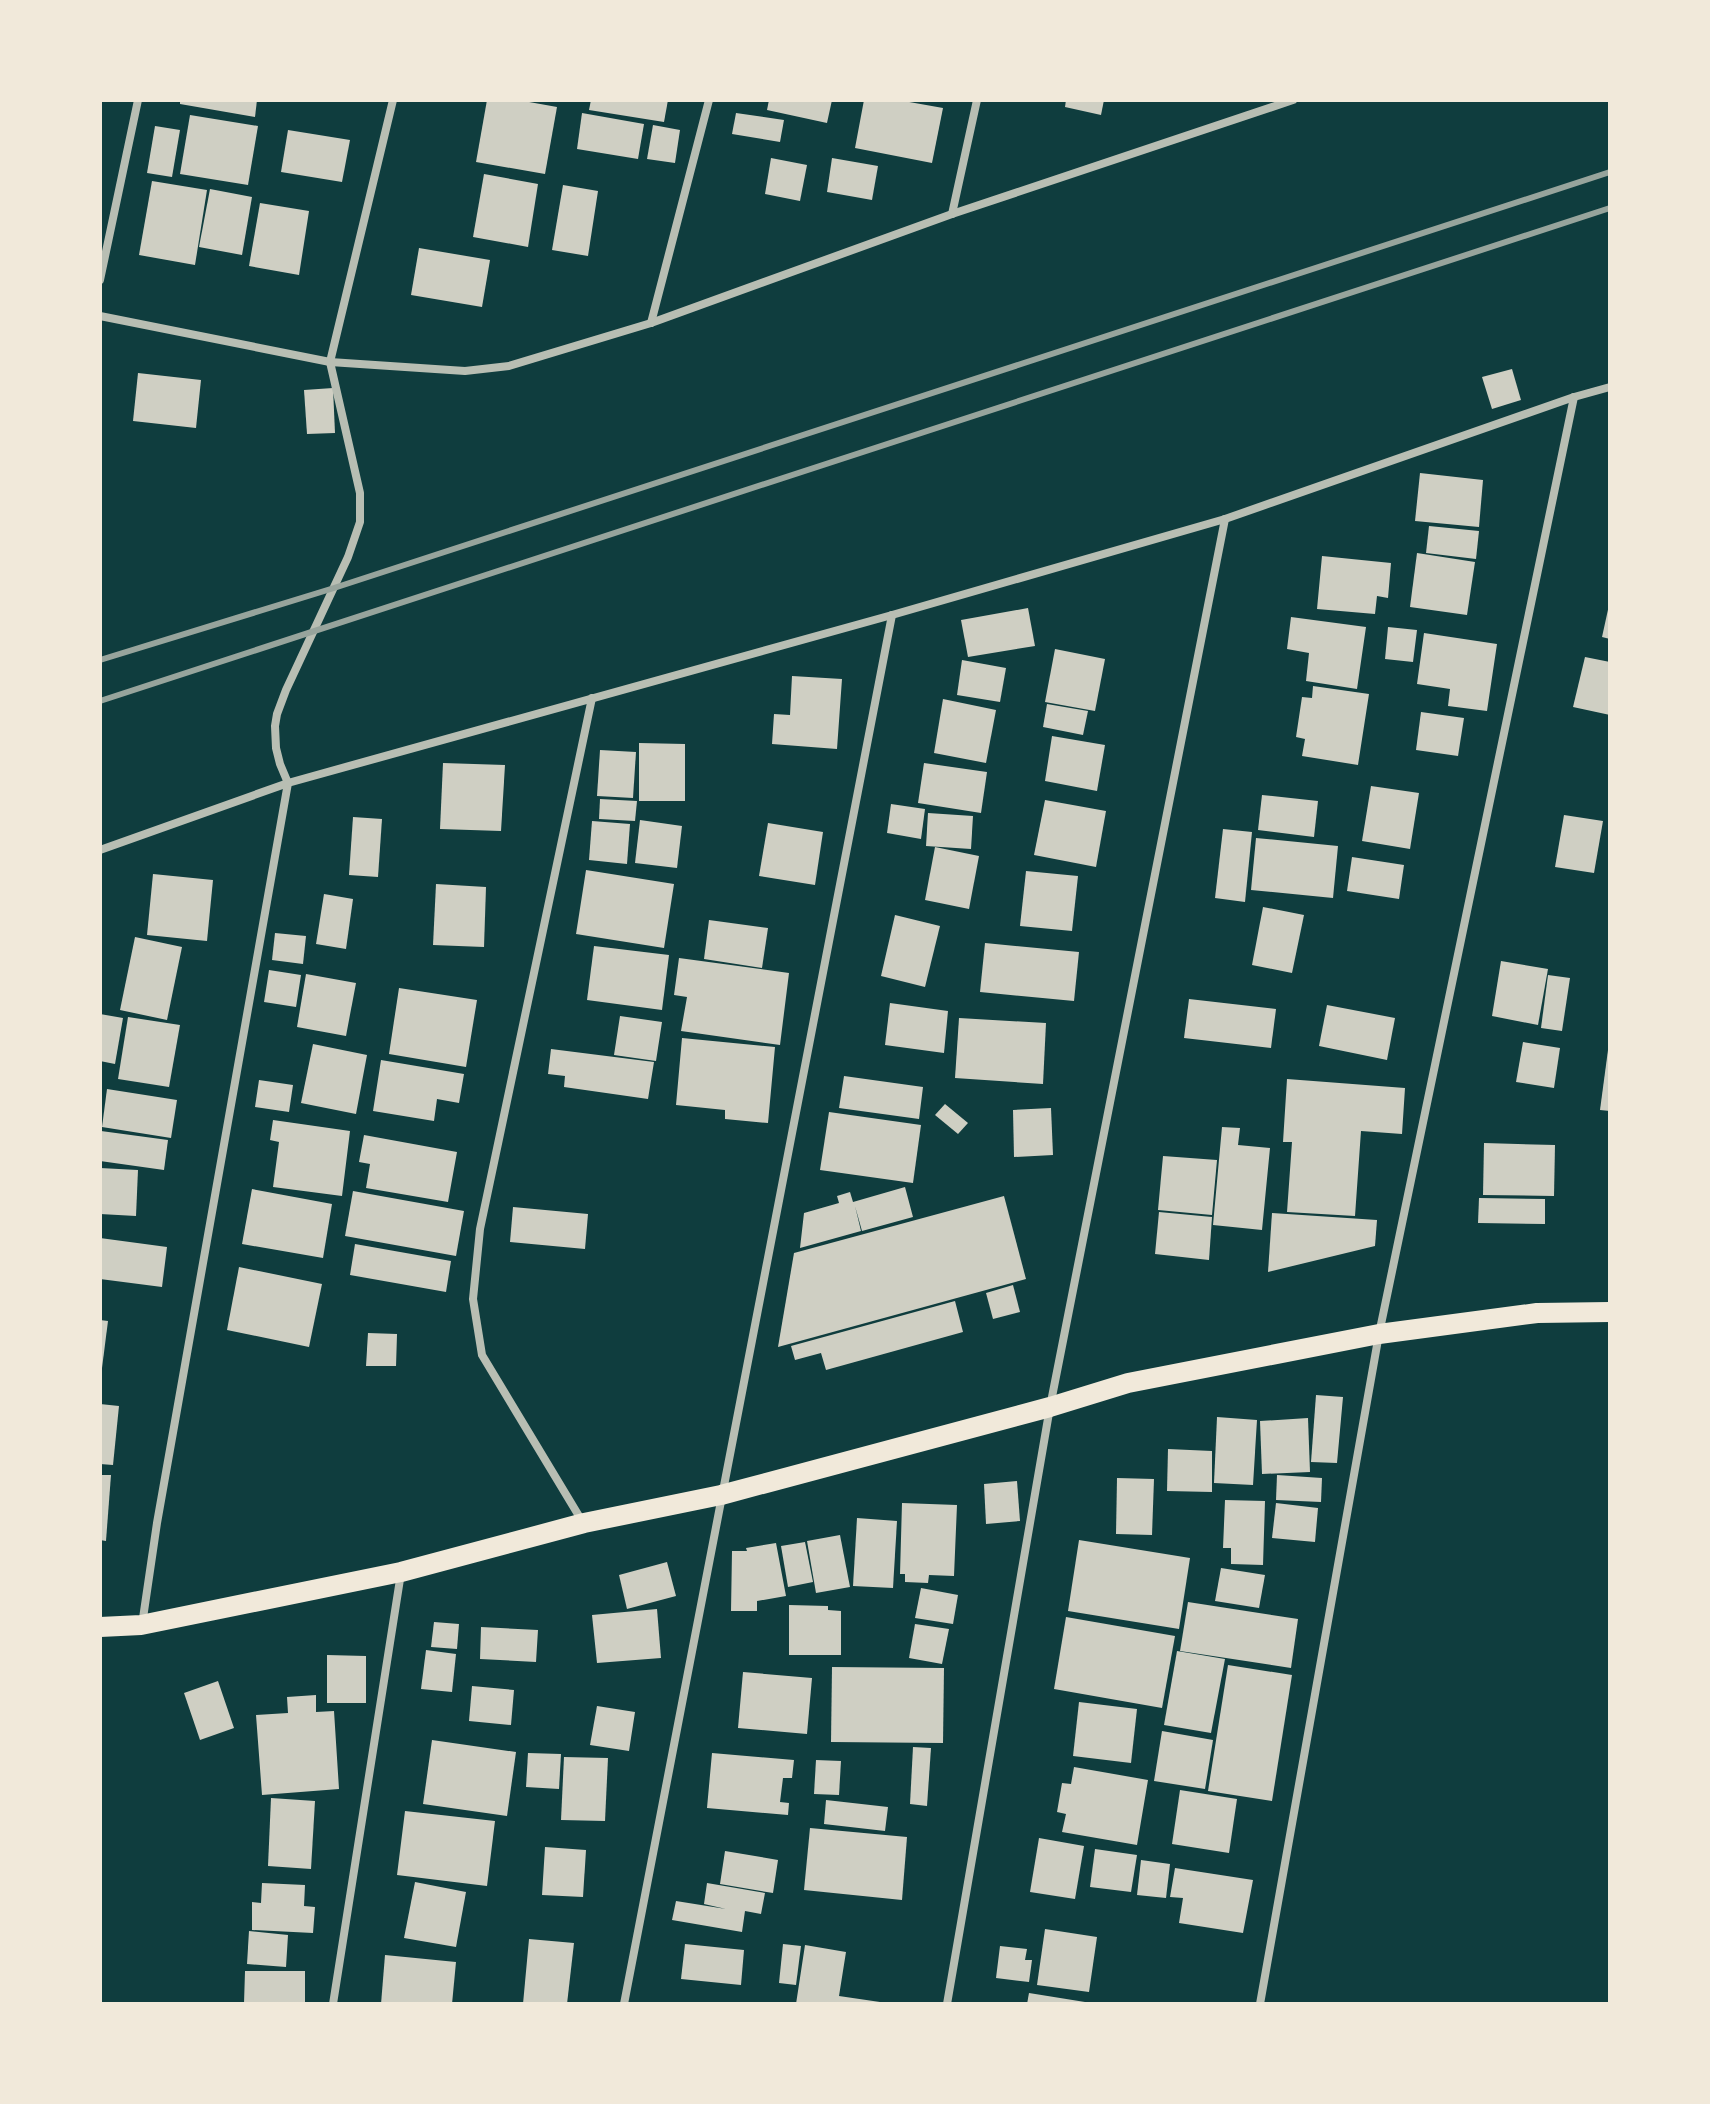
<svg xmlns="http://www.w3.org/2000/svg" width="1710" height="2104" font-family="'Sofia Sans Condensed',sans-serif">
<rect width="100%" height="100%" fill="#0f3d3e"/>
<g fill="#cfcfc3">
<path d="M180,100h77l-2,17 -75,-13z"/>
<path d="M487,100h31l39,7 -12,67 -69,-12z"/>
<path d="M591,100h77l-4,22 -75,-12z"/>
<path d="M769,100h63l-5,23 -60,-13z"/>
<path d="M864,100h34l45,8 -11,55 -77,-15z"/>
<path d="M1066,100h38l-3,15 -36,-8z"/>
<path d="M582,113l62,11 -6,35 -61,-10z"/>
<path d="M736,113l48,7 -4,22 -48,-8z"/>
<path d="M190,115l68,11 -10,59 -68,-11z"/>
<path d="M653,125l27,5 -5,33 -28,-4z"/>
<path d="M155,126l25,4 -8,47 -25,-4z"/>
<path d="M288,130l62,10 -8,42 -61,-10z"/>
<path d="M771,158l36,7 -7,36 -35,-7z"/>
<path d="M832,158l46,8 -6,34 -45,-8z"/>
<path d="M484,174l54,10 -10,63 -55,-10z"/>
<path d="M152,181l55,9 -12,75 -56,-10z"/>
<path d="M563,185l35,6 -10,65 -36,-6z"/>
<path d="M210,189l42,8 -10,58 -43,-8z"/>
<path d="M260,203l49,8 -10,64 -50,-9z"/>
<path d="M419,248l71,12 -8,47 -71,-12z"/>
<path d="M1512,369l9,31 -29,9 -10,-32z"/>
<path d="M138,373l63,7 -5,48 -63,-7z"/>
<path d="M333,388l2,45 -28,1 -3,-44z"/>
<path d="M1420,473l63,7 -4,47 -64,-6z"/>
<path d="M1429,526l50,5 -3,28 -50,-6z"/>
<path d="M1417,553l58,9 -8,53 -57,-8z"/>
<path d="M1322,556l69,7 -3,35 -11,-2 -2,18 -58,-5z"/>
<path d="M1609,605h1v34l-8,-2z"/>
<path d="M1028,608l7,38 -67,11 -7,-37z"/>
<path d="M1291,617l75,10 -9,62 -51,-8 3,-28 -22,-4z"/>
<path d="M1388,627l29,3 -4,32 -28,-3z"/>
<path d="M1424,633l73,11 -10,67 -39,-5 2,-17 -33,-5z"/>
<path d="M1055,649l50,10 -10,52 -50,-9z"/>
<path d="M1585,657l25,5v53l-37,-8z"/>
<path d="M962,660l44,8 -6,34 -43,-7z"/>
<path d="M792,676l50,3 -5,70 -65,-5 2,-30 16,1z"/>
<path d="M1313,686l56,8 -11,71 -56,-9 3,-17 -9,-2 6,-40 10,1z"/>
<path d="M943,699l53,11 -10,53 -52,-10z"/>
<path d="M1047,704l41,7 -5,24 -40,-8z"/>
<path d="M1421,712l43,6 -6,38 -42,-6z"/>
<path d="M1052,736l53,9 -8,46 -52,-10z"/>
<path d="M639,743l46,1v57h-46z"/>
<path d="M600,750l36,2 -3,46 -36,-2z"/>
<path d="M443,763l62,2 -4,66 -61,-2z"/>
<path d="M924,763l63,9 -6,41 -63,-10z"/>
<path d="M1371,786l48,7 -9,56 -48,-8z"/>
<path d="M1262,795l56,6 -4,36 -56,-7z"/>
<path d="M600,799l37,2 -2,20 -36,-2z"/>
<path d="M1045,800l61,11 -10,56 -62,-12z"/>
<path d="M891,804l34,5 -4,30 -34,-6z"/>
<path d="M928,813l45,3 -2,33 -45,-3z"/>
<path d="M1564,815l39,6 -9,52 -39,-6z"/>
<path d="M353,817l29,2 -4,58 -29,-2z"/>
<path d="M640,820l42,6 -5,42 -42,-5z"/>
<path d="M592,821l38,3 -3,40 -38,-4z"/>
<path d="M768,823l55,9 -8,53 -56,-9z"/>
<path d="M1223,829l29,3 -7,70 -30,-4z"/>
<path d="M1256,838l82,8 -5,52 -82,-8z"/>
<path d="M935,847l44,9 -10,53 -44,-9z"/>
<path d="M1352,857l52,8 -5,34 -52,-8z"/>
<path d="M586,870l88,14 -10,64 -88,-14z"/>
<path d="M1026,871l52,5 -6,55 -52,-5z"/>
<path d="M153,874l60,6 -6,61 -60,-6z"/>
<path d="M436,884l50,3 -2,60 -51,-2z"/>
<path d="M324,894l29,5 -7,50 -30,-5z"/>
<path d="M1263,907l41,8 -12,58 -40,-8z"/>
<path d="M895,915l45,11 -15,61 -44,-11z"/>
<path d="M709,920l59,8 -6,40 -58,-9z"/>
<path d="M275,933l31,3 -3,28 -31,-4z"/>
<path d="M135,937l47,10 -15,73 -47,-10z"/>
<path d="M985,943l94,9 -5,49 -94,-9z"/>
<path d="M594,946l75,9 -7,55 -75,-10z"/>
<path d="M679,958l110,15 -9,72 -99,-14 6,-34 -13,-2z"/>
<path d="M1501,961l47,8 -10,56 -46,-9z"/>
<path d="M269,970l32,5 -5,32 -32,-5z"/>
<path d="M306,974l50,9 -10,53 -49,-9z"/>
<path d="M1548,975l22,3 -8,53 -21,-3z"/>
<path d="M399,988l78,12 -11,67 -77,-13z"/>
<path d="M1189,999l87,10 -5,39 -87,-10z"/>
<path d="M890,1003l58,8 -4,42 -59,-8z"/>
<path d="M1327,1005l68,13 -8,42 -68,-14z"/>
<path d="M100,1014l23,4 -8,46 -15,-3z"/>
<path d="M620,1016l42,6 -6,39 -42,-6z"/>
<path d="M128,1017l52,8 -11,62 -51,-8z"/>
<path d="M959,1018l87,5 -3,61 -88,-6z"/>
<path d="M682,1038l93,9 -7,76 -43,-4v-9l-49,-5z"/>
<path d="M1523,1042l37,6 -6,40 -38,-6z"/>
<path d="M313,1044l54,11 -11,59 -55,-11z"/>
<path d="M551,1049l103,13 -6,37 -84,-12 1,-11 -17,-2z"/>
<path d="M1608,1050l2,1v60l-10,-1z"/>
<path d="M381,1060l83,14 -5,29 -22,-4 -3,22 -61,-10z"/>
<path d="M844,1076l79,11 -4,32 -80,-11z"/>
<path d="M1287,1079l118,9 -3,46 -41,-3 -6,85 -68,-4 5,-70h-9z"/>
<path d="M259,1080l34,5 -4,27 -34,-5z"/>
<path d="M107,1089l70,11 -6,38 -69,-11z"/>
<path d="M945,1104l23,19 -10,11 -23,-19z"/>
<path d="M1051,1108l2,47 -39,2 -1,-47z"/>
<path d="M829,1112l92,13 -8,58 -93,-13z"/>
<path d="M273,1120l77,11 -8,65 -69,-9 6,-45 -9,-2z"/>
<path d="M1222,1127l18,1 -2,17 32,3 -8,82 -49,-5z"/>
<path d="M101,1131l67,9 -4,30 -64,-9z"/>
<path d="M364,1135l93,17 -9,50 -82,-14 4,-24 -11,-2z"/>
<path d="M1484,1143l71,2 -1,51 -71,-1z"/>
<path d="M1163,1156l54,4 -5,55 -54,-5z"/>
<path d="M100,1168l38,2 -2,46 -36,-2z"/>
<path d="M905,1187l8,30 -51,14 -7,-25 6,25 -61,17 4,-35 35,-10 -2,-7 13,-4 3,10z"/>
<path d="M252,1189l80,15 -9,54 -81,-14z"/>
<path d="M353,1191l111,20 -8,45 -111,-20z"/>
<path d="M1004,1196l22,83 -248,68 16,-94z"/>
<path d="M1479,1198l66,1v25l-67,-1z"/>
<path d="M513,1207l75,7 -3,35 -75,-7z"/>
<path d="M1159,1212l53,5 -3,43 -54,-6z"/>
<path d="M1272,1213l105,7 -2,26 -107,26z"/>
<path d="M100,1238l67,9 -5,40 -62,-8z"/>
<path d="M355,1244l96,17 -5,31 -96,-17z"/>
<path d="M239,1267l83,17 -13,63 -82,-17z"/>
<path d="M1013,1285l7,27 -27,7 -7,-26z"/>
<path d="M955,1301l8,31 -137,38 -5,-17 -26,7 -4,-14z"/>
<path d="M100,1320l8,1 -6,47h-2z"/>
<path d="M368,1333l29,1 -1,32h-30z"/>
<path d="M1316,1395l27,2 -6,66 -26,-1z"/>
<path d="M100,1404l19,2 -6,59 -13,-1z"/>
<path d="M1217,1417l40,3 -4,65 -39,-2z"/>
<path d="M1308,1418l2,54 -48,2 -2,-53z"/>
<path d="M1168,1449l44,2v41l-45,-1z"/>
<path d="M100,1475h11l-5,66 -6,-1z"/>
<path d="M1277,1475l45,3 -1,24 -45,-2z"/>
<path d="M1117,1478l37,1 -2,56 -36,-1z"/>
<path d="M1017,1481l3,40 -34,3 -2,-40z"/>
<path d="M1225,1500l40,1 -2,64 -32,-1v-16h-8z"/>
<path d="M902,1503l55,2 -3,71 -25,-1 -1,8 -23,-1v-8h-5z"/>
<path d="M1276,1503l42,5 -3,34 -43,-4z"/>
<path d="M857,1518l40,3 -4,67 -40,-2z"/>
<path d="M840,1535l10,52 -34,6 -9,-52z"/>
<path d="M1079,1540l111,18 -11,71 -111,-18z"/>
<path d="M805,1542l8,40 -25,5 -7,-41z"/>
<path d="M776,1543l10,53 -29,5v10h-26l1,-60h15l-1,-3z"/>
<path d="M667,1562l9,34 -49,13 -8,-34z"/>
<path d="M1221,1568l44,7 -6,33 -44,-7z"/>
<path d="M921,1588l37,7 -5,29 -38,-6z"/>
<path d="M1188,1602l110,17 -7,49 -111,-17z"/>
<path d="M789,1605l39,1v4l13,1v44h-52z"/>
<path d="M657,1609l4,49 -64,5 -5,-48z"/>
<path d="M1066,1617l109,19 -13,72 -108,-19z"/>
<path d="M434,1622l25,2 -2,25 -26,-2z"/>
<path d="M915,1624l34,5 -7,35 -33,-6z"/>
<path d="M481,1627l57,3 -2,32 -56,-3z"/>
<path d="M426,1650l30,4 -4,38 -31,-3z"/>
<path d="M1177,1651l48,8 -14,74 -47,-8z"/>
<path d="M327,1655l39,1v47h-39z"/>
<path d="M1228,1665l64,10 -20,126 -64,-10z"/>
<path d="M832,1667l112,1 -1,75 -112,-1z"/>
<path d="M743,1672l69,6 -5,56 -69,-6z"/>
<path d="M218,1681l16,47 -34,12 -16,-47z"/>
<path d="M472,1686l42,4 -3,35 -42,-4z"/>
<path d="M316,1695v17l18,-1 5,78 -77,6 -6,-80 32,-2 -1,-16z"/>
<path d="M1079,1702l58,7 -6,54 -58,-7z"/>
<path d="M597,1706l38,6 -6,39 -39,-6z"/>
<path d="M1162,1731l51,9 -8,49 -51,-8z"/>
<path d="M432,1740l84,12 -9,64 -84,-12z"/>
<path d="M913,1747l18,1 -4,58 -17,-2z"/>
<path d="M528,1753l33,1 -2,35 -33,-2z"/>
<path d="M712,1753l82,7 -2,18h-9l-3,24 9,1 -1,12 -81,-7z"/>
<path d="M564,1757l44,1 -3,63 -44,-1z"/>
<path d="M816,1760l25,1 -2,34 -25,-1z"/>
<path d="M1074,1767l74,13 -11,65 -75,-13 4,-18 -9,-2 5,-29 9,1z"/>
<path d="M1180,1790l57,9 -8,54 -57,-9z"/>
<path d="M271,1798l44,3 -4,68 -43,-3z"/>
<path d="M826,1800l62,7 -3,24 -61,-7z"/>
<path d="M405,1811l90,10 -8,65 -90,-11z"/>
<path d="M810,1828l97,9 -5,63 -98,-10z"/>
<path d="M1039,1838l45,8 -9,53 -45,-7z"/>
<path d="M545,1847l41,3 -3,47 -41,-2z"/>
<path d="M1095,1849l42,6 -6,37 -41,-5z"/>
<path d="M725,1851l53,9 -5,33 -53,-9z"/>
<path d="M1141,1860l29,4 -4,34 -29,-3z"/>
<path d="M1175,1868l78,12 -10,53 -64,-10 4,-25 -13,-1z"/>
<path d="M415,1882l51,10 -10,55 -52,-9z"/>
<path d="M262,1883l43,2 -1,21 11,1 -2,26 -61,-3v-28l9,1z"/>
<path d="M707,1883l58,10 -4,21 -16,-3 -3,21 -70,-12 4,-19 50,8 -22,-5z"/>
<path d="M1045,1929l52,8 -8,55 -52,-7z"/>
<path d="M249,1931l39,4 -2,32 -39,-3z"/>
<path d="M529,1939l45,4 -7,61h-44z"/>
<path d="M685,1944l59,6 -3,35 -60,-6z"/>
<path d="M783,1944l18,2 -5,39 -17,-2z"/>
<path d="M805,1945l41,7 -7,44 41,6v2h-84z"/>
<path d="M1000,1946l27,3 -2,11h7l-3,22 -33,-4z"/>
<path d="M385,1955l71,7 -4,42h-71z"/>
<path d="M245,1971h60v33h-61z"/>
<path d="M1029,1993l56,9v2h-58z"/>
</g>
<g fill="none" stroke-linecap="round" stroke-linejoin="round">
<g stroke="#b8beb3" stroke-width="8">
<path d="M952,214l25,-114"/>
<path d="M100,280l38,-180"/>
<path d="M100,316l230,46 135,9 44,-5 142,-43 301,-109 341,-114"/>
<path d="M651,323l58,-223"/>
<path d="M100,850l188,-67 604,-168 333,-96 349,-122 36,-10"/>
<path d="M582,1521l-100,-166 -9,-56 7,-70 112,-531"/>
<path d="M142,1625l15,-102 131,-740 -8,-19 -4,-16 -1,-22 2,-12 9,-24 62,-133 12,-35v-29l-30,-131 63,-262"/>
<path d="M333,2004l68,-431"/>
<path d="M624,2004l268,-1389"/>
<path d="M947,2004l103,-597 175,-888"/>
<path d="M1260,2004l119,-670 195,-937"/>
</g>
<path stroke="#f1e9da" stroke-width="20" d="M100,1627l41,-2 260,-53 183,-49 137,-28 329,-88 78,-24 251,-49 158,-21 73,-1"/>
<g stroke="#97a49c" stroke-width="6">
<path d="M100,660l234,-72 1276,-416"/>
<path d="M100,701l1510,-493"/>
</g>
</g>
<rect width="1710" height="2104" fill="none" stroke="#f1e9da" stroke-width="204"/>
</svg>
